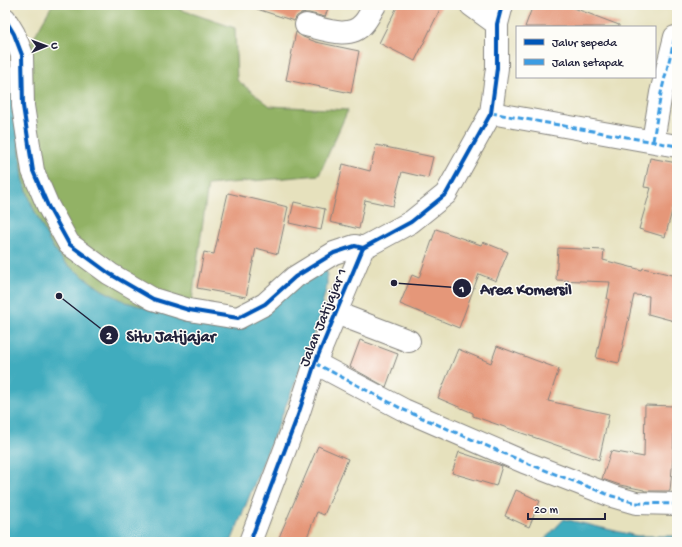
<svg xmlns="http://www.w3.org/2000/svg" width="682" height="547" font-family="'Gochi Hand',sans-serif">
<rect width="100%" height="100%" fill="#fdfcf7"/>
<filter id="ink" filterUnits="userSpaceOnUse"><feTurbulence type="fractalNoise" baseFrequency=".025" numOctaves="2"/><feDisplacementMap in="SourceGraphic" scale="8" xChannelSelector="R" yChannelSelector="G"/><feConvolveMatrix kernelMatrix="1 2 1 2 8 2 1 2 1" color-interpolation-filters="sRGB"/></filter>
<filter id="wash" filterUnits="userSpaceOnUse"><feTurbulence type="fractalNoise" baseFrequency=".012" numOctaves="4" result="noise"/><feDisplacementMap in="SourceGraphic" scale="16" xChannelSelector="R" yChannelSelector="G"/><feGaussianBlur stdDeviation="0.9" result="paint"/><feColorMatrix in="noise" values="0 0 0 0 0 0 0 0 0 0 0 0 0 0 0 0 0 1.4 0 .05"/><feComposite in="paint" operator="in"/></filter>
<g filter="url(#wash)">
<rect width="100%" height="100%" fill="#e6e1bd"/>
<path fill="#92b265" stroke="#5a6a50" d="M52,5h124v3l59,20 2,52 33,26 78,4 -29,65 -111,10 -18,130 -38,-5 -26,-8 -24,-12 -17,-12 -21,-16 -13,-17 -19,-39 -9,-27 -12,-101z"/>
<g fill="#40acbe" stroke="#31677c">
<path d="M5,59l6,19 12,101 9,27 19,39 13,17 21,16 17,12 24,12 26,8 65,10 107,-52 3,3v15l-14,52 -82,204h-226z"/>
<path d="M564,519l73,17h40v6h-135z"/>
</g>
<g id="blocks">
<g fill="#e59779">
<path d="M258,5h71l-4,12 -16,-4h-6l-6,3 -3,5 -37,-12z"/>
<path d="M398,5h44l-27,56 -36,-18z"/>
<path d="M533,5h33l53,20v2h-94z"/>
<path d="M296,32l7,5 13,5 43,9 -8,42 -65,-13z"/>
<path d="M376,145l57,12 -5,21 -26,-6 -9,34 -28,-6 -6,29 -29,-7 13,-58 27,7z"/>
<path d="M650,158l27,5v30l-12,44 -26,-8 12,-41 -7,-1z"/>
<path d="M228,193l60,14 -10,47 -22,-6 -10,49 -49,-9 7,-36 10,2z"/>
<path d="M294,202l31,7 -4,21 -32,-7z"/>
<path d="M436,229l45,16 2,-3 25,10 -12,29 -17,-7 -20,54 -59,-24 12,-29 7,3z"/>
<path d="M558,248l46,2 -1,10 39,10 1,-2 34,8v30l-3,15 -26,-7 1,-18 -15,-1 -15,68 -23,-5 13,-59h-2l3,-17 -54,-2z"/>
<path d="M360,340l38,14 -12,33 -36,-20z"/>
<path d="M497,346l62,23 -11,32 61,13 -10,46 -126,-44v-3l-35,-15 20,-49 33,14z"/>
<path d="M645,405l30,1 -2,52 -3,33h-26v-1l-24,-5 -18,-6 9,-28 33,6z"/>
<path d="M318,446l30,13 -24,56 -7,-3 -12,30h-28z"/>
<path d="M459,452l43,14 -6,20 -44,-13z"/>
<path d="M516,490l24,11 -11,26 -24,-11z"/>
</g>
</g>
</g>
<g filter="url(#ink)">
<use href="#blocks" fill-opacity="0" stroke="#84827c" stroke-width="1"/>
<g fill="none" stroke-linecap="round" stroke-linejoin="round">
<defs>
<g id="minor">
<path d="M471,5l26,19"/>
<path d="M5,19l9,15 8,21 1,51 10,65 15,35 21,38 41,30 43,25 36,11 49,8 27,-14 30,-27 39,-24 21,-7 8,2"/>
<path d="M306,25c18,4 43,15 57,-1 5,-5 8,-13 12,-19"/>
<path d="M491,113l186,33"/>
<path d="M653,141l8,-48 14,-56"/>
<path d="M336,313l73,28"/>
<path d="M315,363l89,47 120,52 88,34 24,7 41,1"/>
<path d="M250,542l48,-127 17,-52 48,-115 48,-26 35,-28 45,-81 6,-45v-44l5,-19"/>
</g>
</defs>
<use href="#minor" stroke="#84827c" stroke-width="24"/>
<use href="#minor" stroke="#fff" stroke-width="22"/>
<g stroke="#3c9ce2" stroke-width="3" stroke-dasharray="6 3" stroke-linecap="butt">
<path d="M491,113l186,33"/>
<path d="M653,141l8,-48 14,-56"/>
<path d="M315,363l89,47 120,52 88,34 24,7 41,1"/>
</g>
<defs>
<g id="cycleway">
<path d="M5,19l9,15 8,21 1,51 10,65 15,35 21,38 41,30 43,25 36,11 49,8 27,-14 30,-27 39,-24 21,-7 8,2"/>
<path d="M250,542l48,-127 17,-52 48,-115 48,-26 35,-28 45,-81 6,-45v-44l5,-19"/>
</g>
</defs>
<use href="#cycleway" stroke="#fdfcf7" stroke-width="6"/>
<use href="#cycleway" stroke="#0057b8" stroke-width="4"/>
</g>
</g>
<g text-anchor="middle" stroke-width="3" stroke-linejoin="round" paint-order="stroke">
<g font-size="15" fill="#22223b" stroke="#fdfcf7">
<text transform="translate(322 317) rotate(-68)" y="5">Jalan Jatijajar 1</text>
</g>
</g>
<path fill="none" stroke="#22223b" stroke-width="1.5" d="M394 283L462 288M59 296L109 335"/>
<g fill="#22223b" stroke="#fdfcf7" stroke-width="1.5">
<circle cx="394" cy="283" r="4"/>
<circle cx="59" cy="296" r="4"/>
<circle cx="462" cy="288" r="10"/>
<circle cx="109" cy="335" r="10"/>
</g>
<g font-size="12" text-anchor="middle" font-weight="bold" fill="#fff">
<text x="462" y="292">1</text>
<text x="109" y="339">2</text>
</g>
<g font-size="16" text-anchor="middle" font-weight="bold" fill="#22223b" stroke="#fdfcf7" stroke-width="3" stroke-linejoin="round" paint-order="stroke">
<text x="526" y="294">Area Komersil</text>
<text x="171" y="341">Situ Jatijajar</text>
</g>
<rect width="682" height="547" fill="none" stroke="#fdfcf7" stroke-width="20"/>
<rect x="516" y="26" width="140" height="52" fill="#fdfcf7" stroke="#a5a5ac"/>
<rect x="524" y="39" width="20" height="6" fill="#0057b8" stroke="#a5a5ac"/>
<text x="552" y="46" font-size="12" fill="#22223b">Jalur sepeda</text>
<rect x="524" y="59" width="20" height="6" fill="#3c9ce2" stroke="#a5a5ac"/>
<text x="552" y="66" font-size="12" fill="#22223b">Jalan setapak</text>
<g transform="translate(46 46) rotate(89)" stroke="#fdfcf7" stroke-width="3" paint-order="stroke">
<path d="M0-3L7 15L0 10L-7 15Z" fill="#22223b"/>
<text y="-6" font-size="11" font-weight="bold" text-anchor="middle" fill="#22223b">U</text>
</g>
<path d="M528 513v6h77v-6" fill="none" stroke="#22223b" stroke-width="2"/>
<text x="534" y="513" font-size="12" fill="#22223b" stroke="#fdfcf7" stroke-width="3" paint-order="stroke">20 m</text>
</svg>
